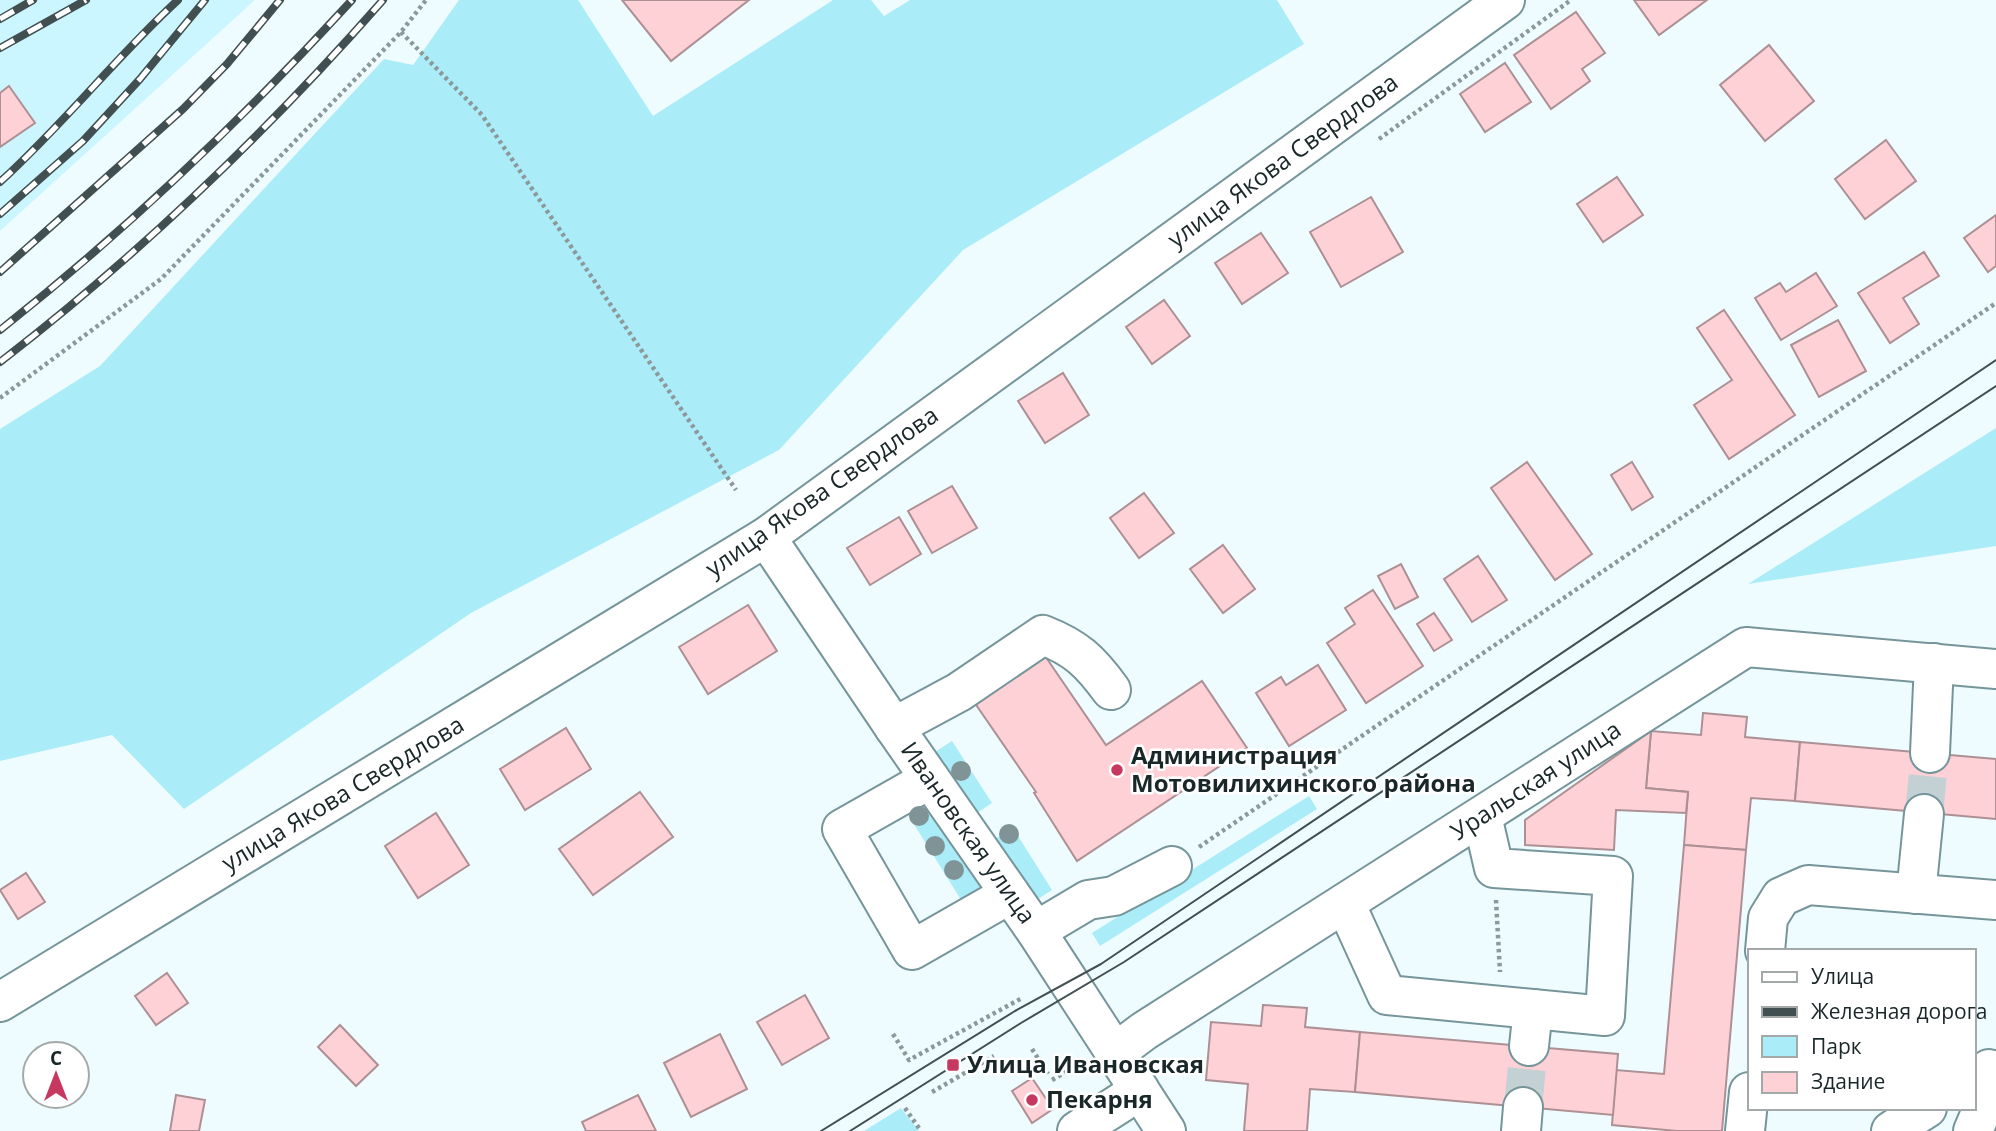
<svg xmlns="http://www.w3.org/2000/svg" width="1996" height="1131" font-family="'Open Sans',sans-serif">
<rect width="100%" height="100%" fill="#effcff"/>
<path fill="#ccf6ff" d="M0,0h255l-255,231z"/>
<g fill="#abecf9">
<path d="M459,0h119l75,116 180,-116h38l13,16 26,-16h367l27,44 -341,206 -184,200 -308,163 -287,196 -72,-74 -112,26v-332l100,-63 284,-307 29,6z"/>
<path d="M1996,428v118l-248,38z"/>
<path d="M952,741l40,62 -18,12 -39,-63z"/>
<path d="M923,793l61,97 -21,13 -61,-98z"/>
<path d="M1309,796l8,13 -217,137 -8,-13z"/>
<path d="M1013,828l39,62 -17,11 -40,-62z"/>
<path d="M901,1108l18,23h-55z"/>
</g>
<g fill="#fed1d7" stroke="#ac9094" stroke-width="2">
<path d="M622,0h127l-78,61z"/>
<path d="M1634,0h73l-48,35z"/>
<path d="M1576,12l29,41 -23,16 8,12 -39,28 -37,-54z"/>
<path d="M1769,45l45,56 -49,40 -45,-56z"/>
<path d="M1505,63l26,39 -46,30 -25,-38z"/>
<path d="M9,86l26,37 -35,24v-54z"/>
<path d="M1886,140l30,41 -51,38 -30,-40z"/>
<path d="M1617,177l26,38 -40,27 -26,-38z"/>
<path d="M1371,197l32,55 -62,35 -31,-55z"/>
<path d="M1996,215v51l-8,6 -24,-34z"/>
<path d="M1261,233l27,40 -46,31 -27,-41z"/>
<path d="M1924,252l15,24 -36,22 16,26 -29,19 -32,-50z"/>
<path d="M1816,273l21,33 -56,34 -26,-42 25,-15 6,9z"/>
<path d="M1164,300l26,36 -38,28 -26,-37z"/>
<path d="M1724,310l71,105 -66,44 -35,-54 38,-25 -35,-52z"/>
<path d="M1838,320l28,51 -47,26 -28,-52z"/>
<path d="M1063,373l26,42 -44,28 -27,-42z"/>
<path d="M1527,462l65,92 -37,26 -64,-92z"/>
<path d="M1632,462l21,35 -21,13 -21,-35z"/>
<path d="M952,486l25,42 -45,25 -24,-42z"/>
<path d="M1144,493l30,40 -35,25 -29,-40z"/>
<path d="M899,517l22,37 -51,31 -23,-37z"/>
<path d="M1223,545l32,44 -32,24 -33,-44z"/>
<path d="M1478,556l29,44 -35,22 -28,-43z"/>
<path d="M1401,564l17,33 -23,12 -17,-33z"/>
<path d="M1373,590l50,76 -57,37 -39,-60 28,-19 -10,-16z"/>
<path d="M748,605l29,46 -69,43 -29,-47z"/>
<path d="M1434,613l18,27 -18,11 -17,-27z"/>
<path d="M1041,650l65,95 96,-64 45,67 -170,113 -43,-68 2,-1 -66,-96z"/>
<path d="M1318,665l28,45 -57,36 -33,-53 25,-16 5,8z"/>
<path d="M1703,713l44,4 -2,20 55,5 -5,59 -44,-3 -5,52 -62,-5 4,-53 -42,-4 5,-57 50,4z"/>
<path d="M566,728l25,41 -66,41 -25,-41z"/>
<path d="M1651,731l-5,57 42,4 -2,21 -70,-3 -2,40 -89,-5v-25z"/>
<path d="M1800,742l196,17v60l-201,-18z"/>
<path d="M640,792l33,45 -80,58 -34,-46z"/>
<path d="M436,813l33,52 -51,33 -33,-52z"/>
<path d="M1684,845l62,5 -24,281h-45l-65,-6 4,-55 48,4z"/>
<path d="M26,873l19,29 -27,17 -18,-29z"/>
<path d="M167,973l21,30 -32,22 -21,-29z"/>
<path d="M805,995l24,43 -47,27 -25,-43z"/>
<path d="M1263,1005l44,3 -2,19 55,5 -5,60 -45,-3 -3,42h-63l4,-47 -42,-4 5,-58 50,4z"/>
<path d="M340,1025l38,40 -22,21 -38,-39z"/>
<path d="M1360,1032l258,22 -5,61 -258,-23z"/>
<path d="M720,1034l27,55 -56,28 -27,-54z"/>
<path d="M1032,1078l21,31 -21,14 -20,-32z"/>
<path d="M176,1095l29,5 -6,31h-29z"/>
<path d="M638,1095l18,36h-70l-4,-9z"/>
</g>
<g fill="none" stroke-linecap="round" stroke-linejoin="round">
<g stroke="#c4d1d4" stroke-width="38" stroke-dasharray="38 19" stroke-linecap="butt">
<path d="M1924,814l6,-61"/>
<path d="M1523,1107l6,-61"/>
</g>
<defs>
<g id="minor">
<path d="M766,537l128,190 142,204 130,200"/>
<path d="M894,727l65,-35 84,-57c33,13 47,26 68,55"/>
<path d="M1930,753l4,-90"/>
<path d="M930,779l-88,50 70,121 98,-56"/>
<path d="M1916,894l8,-80"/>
<path d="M1345,903l42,92 218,21 8,-140 -119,-8 -12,-52"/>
<path d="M1036,931l52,-31 26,-4 58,-30"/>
<path d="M1765,951l3,-33 13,-21 27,-12 188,15"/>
<path d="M1529,1046l4,-37"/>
<path d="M1116,1052l28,-21 602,-384 250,22"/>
<path d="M1077,1131l45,-29 17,-13"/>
<path d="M1521,1131l2,-24"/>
<path d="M1745,1131l4,-39"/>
<path d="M1891,1131l36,-23"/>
<path d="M1973,1131l12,-28 4,-34"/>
</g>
<path id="major" d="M0,1002l766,-465 739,-537"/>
</defs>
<use href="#minor" stroke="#76959b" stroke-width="42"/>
<use href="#major" stroke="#76959b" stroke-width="42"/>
<g stroke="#8c999b" stroke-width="4.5" stroke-dasharray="3.5 3.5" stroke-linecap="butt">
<path d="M401,32l81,83 254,375"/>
<path d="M1379,139l192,-139"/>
<path d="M0,398l161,-119 240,-247 25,-32"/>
<path d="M1199,847l797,-544"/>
<path d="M1496,900l4,72"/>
<path d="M893,1034l16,26 113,-62"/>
<path d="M1032,1049l16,25"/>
<path d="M1052,1080l29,-17"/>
<path d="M932,1092l62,-36"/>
<path d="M905,1108l16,23"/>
</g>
<use href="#minor" stroke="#fff" stroke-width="38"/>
<use href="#major" stroke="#fff" stroke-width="38"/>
<g stroke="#424f51" stroke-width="2">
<path d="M821,1131l194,-120 86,-47 895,-604"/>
<path d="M850,1131l171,-108 103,-61 872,-576"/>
</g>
<defs>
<g id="rail">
<path d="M0,19l33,-19"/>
<path d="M0,48l86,-48"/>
<path d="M0,182c63,-57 116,-125 178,-182"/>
<path d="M0,214l83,-73 57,-62 65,-79"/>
<path d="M0,272l183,-163 44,-45 53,-64"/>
<path d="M0,330c128,-101 242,-210 352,-330"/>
<path d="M0,362c139,-107 267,-230 383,-362"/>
</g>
</defs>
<use href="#rail" stroke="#424f51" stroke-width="8"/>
<use href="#rail" stroke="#fff" stroke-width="5" stroke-dasharray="16" stroke-linecap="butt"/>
</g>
<g fill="#809498">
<circle cx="961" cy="771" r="10"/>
<circle cx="919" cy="816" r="10"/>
<circle cx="1009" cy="834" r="10"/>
<circle cx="935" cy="846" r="10"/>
<circle cx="954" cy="870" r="10"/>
</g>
<g fill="#c63860" stroke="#fff" stroke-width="2.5">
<circle cx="1117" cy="770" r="7"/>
<rect x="946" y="1058" width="14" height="14" rx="3.5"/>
<circle cx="1032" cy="1100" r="7"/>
</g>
<g text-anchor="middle" stroke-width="5" stroke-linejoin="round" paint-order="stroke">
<g font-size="24" fill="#1a2729" stroke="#fff">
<text transform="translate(1283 161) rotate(-36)" y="8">улица Якова Свердлова</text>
<text transform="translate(822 492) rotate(-35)" y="8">улица Якова Свердлова</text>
<text transform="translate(1536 781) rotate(-33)" y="8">Уральская улица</text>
<text transform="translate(343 794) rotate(-31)" y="8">улица Якова Свердлова</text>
<text transform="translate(968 833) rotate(55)" y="8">Ивановская улица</text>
</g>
<g font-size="24" font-weight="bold" fill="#1a2729" stroke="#fff" text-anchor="start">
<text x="1131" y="764">Администрация<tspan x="1131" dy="28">Мотовилихинского района</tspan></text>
<text x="967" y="1073">Улица Ивановская</text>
<text x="1046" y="1108">Пекарня</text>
</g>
</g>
<rect x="1748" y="949" width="228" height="161" fill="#ffffff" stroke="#a3a9a9" stroke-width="2"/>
<rect x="1762" y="972" width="35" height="10" fill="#ffffff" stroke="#a3a9a9" stroke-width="2"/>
<text x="1811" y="984" font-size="21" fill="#1a2729">Улица</text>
<rect x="1762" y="1007" width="35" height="10" fill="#424f51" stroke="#a3a9a9" stroke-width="2"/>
<text x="1811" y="1019" font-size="21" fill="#1a2729">Железная дорога</text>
<rect x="1762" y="1036" width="35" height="21" fill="#abecf9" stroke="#a3a9a9" stroke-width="2"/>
<text x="1811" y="1054" font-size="21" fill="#1a2729">Парк</text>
<rect x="1762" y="1072" width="35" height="21" fill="#fed1d7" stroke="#a3a9a9" stroke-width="2"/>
<text x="1811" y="1089" font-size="21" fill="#1a2729">Здание</text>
<g transform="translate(56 1075)"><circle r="33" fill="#ffffff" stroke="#a3a9a9" stroke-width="2"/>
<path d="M0-5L12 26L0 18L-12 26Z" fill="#c63860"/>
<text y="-10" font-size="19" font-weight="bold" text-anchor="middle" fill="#1a2729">С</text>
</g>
</svg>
